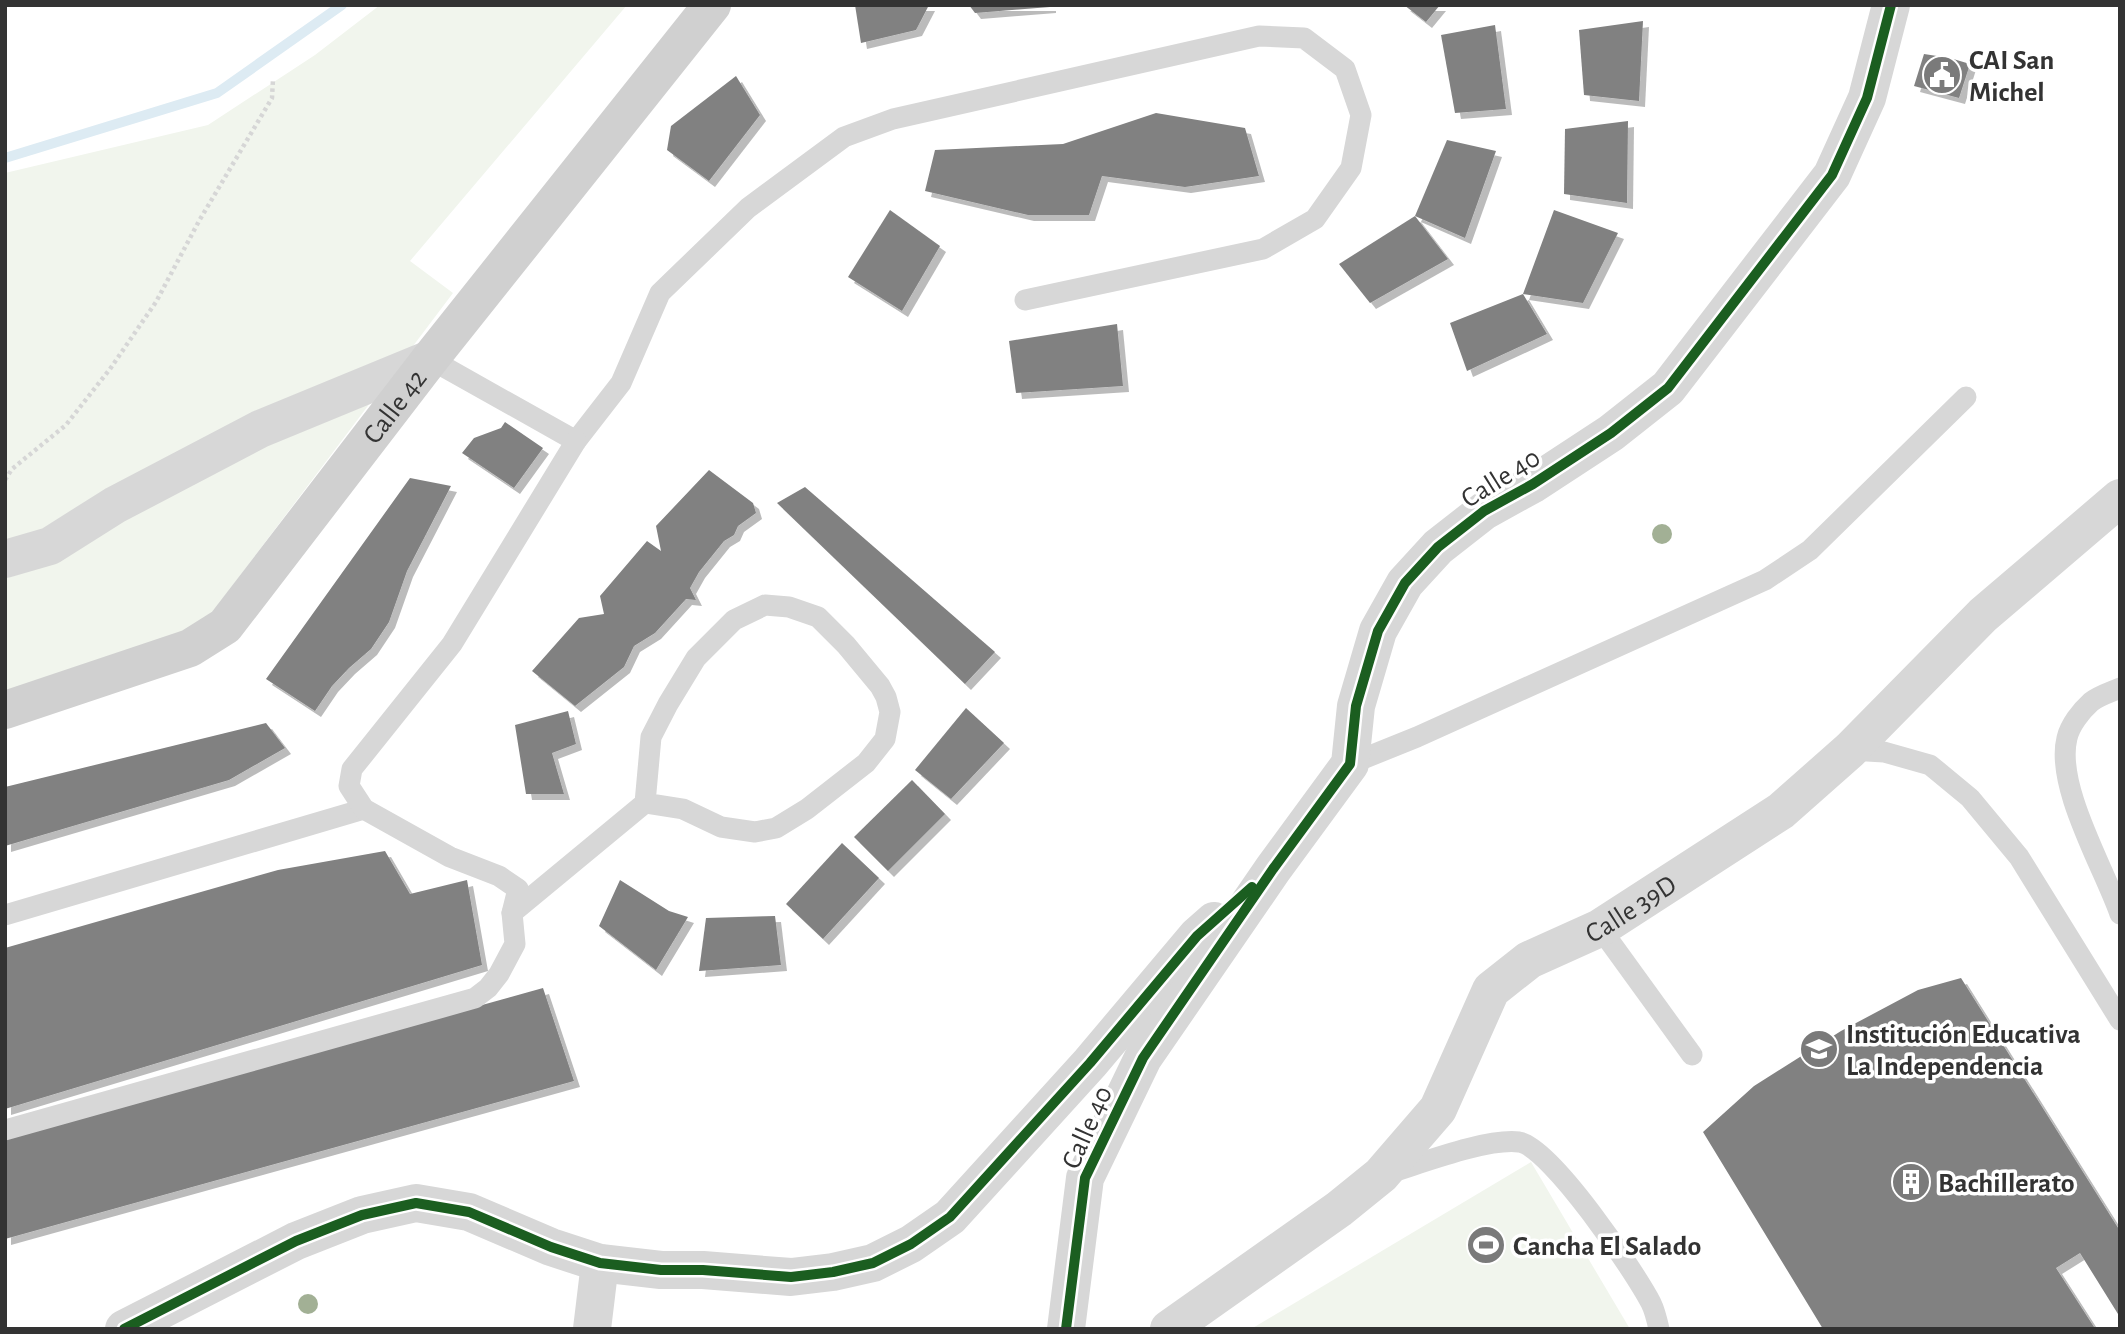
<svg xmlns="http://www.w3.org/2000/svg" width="2125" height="1334" font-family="'Alegreya Sans',sans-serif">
<defs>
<filter id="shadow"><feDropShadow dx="6" dy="6" stdDeviation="0" flood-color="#0004"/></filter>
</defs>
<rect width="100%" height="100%" fill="#fff"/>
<g fill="#f1f5ed">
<path d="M380,5h247l-217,256 43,32 -257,341 -191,59v-520l203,-48 107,-70z"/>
<path d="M1531,1162l99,167h-379z"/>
</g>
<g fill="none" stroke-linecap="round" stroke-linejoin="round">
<path stroke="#ddebf3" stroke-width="10" d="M5,158l212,-65 125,-88"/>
</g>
<g fill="#818181" filter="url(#shadow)">
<path d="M855,5h74l-13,25 -55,13z"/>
<path d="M969,5h81v2l-75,6z"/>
<path d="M1404,5h36l-14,17z"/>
<path d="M1643,21l-4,80 -55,-6 -5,-65z"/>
<path d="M1495,25l11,84 -51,4 -14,-78z"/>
<path d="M1924,54l26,4 20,6 -11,34 -45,-12z"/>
<path d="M736,76l24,39 -51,66 -42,-31 4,-24z"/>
<path d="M1156,113l89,15 14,48 -74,11 -83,-11 -13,39h-61l-103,-24 10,-41 128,-6z"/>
<path d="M1628,121l-1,82 -63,-9 1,-65z"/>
<path d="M1447,140l49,11 -31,87 -50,-22z"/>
<path d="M890,210l50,36 -38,65 -54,-34z"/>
<path d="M1554,210l64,23 -35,70 -60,-9 24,40 -80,37 -17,-48 73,-29z"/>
<path d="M1415,216l33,43 -78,44 -31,-39z"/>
<path d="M1117,324l6,62 -107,7 -7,-52z"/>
<path d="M505,422l38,26 -29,40 -52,-35 12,-15 27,-10z"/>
<path d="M709,470l44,33 3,10 -18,13 -4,9 -10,6 -25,31 -9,16 6,12 -10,-1 -31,34 -21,13 -10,21 -49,39 -43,-35 47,-53 25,-4 -4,-18 47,-55 14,10 -5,-25z"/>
<path d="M410,478l41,8 -44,85 -18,51 -18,27 -22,19 -17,18 -17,25 -49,-32z"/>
<path d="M805,487l190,165 -30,32 -188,-181z"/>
<path d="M966,708l38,35 -53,56 -36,-29z"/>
<path d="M568,711l8,33 -24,9 12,41h-38l-11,-69z"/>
<path d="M266,723l19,25 -56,32 -224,66v-59z"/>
<path d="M912,780l33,34 -57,57 -34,-34z"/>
<path d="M842,843l37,35 -56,61 -37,-35z"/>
<path d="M385,851l25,43 57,-14 15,85 -477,144v-161l273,-78z"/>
<path d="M620,880l49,31 19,6 -32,53 -57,-44z"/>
<path d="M775,916l6,49 -82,6 7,-53z"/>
<path d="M1961,978l159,253v82l-2,1 -38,-61 -24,15 38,59 -2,2h-269l-120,-197 51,-46 87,-55 77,-41z"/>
<path d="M543,988l31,93 -569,158v-101z"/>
</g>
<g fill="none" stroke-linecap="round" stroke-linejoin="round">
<path stroke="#d6d6d6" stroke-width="4.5" stroke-dasharray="3.5 3.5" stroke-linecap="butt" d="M5,480l7,-11 54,-44 44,-56 46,-67 43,-81 73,-123 1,-19"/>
<g stroke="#d7d7d7" stroke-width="21">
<path d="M430,359l146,82 45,-58 39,-90 88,-85 96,-71 49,-18 366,-83 45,2 41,31 16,46 -10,53 -36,51 -52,30 -238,51"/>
<path d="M2120,688c-9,4 -22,8 -29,14 -10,9 -21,23 -24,36 -12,48 37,130 53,176"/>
<path d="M1850,750l34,2 46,13 40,33 49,59 101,163"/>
<path d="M1350,764l67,-27 348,-157 45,-30 156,-153"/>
<path d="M512,913l133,-110 6,-66 17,-33 28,-46 38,-38 31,-15 24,2 29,10 28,28 34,41 6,11 4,15 -5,27 -19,24 -59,46 -31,19 -21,4 -34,-5 -38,-18 -38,-6"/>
<path d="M5,915l359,-106"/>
<path d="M1600,928l92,127"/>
<path d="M5,1130l470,-132 13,-10 11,-14 16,-30 -3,-31 6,-24 -19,-13 -49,-19 -86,-48 -15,-23 3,-17 100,-125 124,-203"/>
<path d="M1389,1173c33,-10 98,-35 130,-31 32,5 116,130 132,161 4,8 6,17 8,26"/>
</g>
<g stroke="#d7d7d7" stroke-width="38">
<path d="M5,559l45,-13 65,-41 145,-76 170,-70"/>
<path d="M124,1329l172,-88 66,-26 54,-12 53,9 82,35 49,16 61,7h42l88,7 42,-5 40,-9 38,-19 39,-27 140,-154 107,-127 17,-15"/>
<path d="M592,1329l8,-66"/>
<path d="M1066,1329l19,-151 58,-120 130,-189 77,-105 6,-58 22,-75 27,-48 33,-36 46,-36 49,-27 78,-51 57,-45 164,-213 35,-77 24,-93"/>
<path id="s1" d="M1169,1329l170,-120 42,-34 57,-66 53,-119 38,-30 71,-32 181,-117 69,-61 133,-135 137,-117"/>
</g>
<path stroke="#d0d0d0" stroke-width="38" id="s2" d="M5,710l185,-62 35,-22 205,-267 282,-354"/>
<defs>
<g id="cycleway">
<path d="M124,1329l172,-88 66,-26 54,-12 53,9 82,35 49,16 61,7h42l88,7 42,-5 40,-9 38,-19 39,-27 140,-154 107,-127 55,-49"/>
<path d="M1066,1329l19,-151 58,-120 130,-189 77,-105 6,-58 22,-75 27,-48 33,-36 46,-36 49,-27 78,-51 57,-45 164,-213 35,-77 24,-93"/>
</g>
</defs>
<use href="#cycleway" stroke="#fff" stroke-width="15"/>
<use href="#cycleway" stroke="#1b5e20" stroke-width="10"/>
</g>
<g fill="#a2b095">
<circle cx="1662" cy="534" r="10"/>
<circle cx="308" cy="1304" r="10"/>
</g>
<defs>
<symbol id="civic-disc" viewBox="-11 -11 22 22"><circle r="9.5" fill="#7a7a7a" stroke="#fff"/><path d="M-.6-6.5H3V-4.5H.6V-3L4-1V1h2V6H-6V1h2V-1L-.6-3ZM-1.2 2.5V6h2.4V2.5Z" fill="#fff"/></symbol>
<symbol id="school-disc" viewBox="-11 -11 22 22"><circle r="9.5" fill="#7a7a7a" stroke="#fff"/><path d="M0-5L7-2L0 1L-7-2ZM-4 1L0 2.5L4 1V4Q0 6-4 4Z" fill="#fff"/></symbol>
<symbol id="building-disc" viewBox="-11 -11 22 22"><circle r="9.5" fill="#7a7a7a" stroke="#fff"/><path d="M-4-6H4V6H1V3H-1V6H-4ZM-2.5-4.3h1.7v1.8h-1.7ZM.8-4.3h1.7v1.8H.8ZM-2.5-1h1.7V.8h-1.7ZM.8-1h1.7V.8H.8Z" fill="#fff"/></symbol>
<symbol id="stadium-disc" viewBox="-11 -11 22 22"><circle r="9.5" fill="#7a7a7a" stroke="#fff"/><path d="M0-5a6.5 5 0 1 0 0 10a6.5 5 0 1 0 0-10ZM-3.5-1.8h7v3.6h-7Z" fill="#fff"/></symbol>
</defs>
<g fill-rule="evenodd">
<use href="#civic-disc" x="1920" y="53" width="44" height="44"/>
<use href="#school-disc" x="1797" y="1027" width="44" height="44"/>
<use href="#building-disc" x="1889" y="1160" width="44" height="44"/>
<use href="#stadium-disc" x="1464" y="1223" width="44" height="44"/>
</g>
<g text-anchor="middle" stroke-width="7" stroke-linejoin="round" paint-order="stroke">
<g font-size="28" font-weight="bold" fill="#333" stroke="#fff" text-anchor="start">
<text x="1969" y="69">CAI San<tspan x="1969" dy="32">Michel</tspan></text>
<text x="1846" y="1043">Institución Educativa<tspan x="1846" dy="32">La Independencia</tspan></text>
<text x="1938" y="1192">Bachillerato</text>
<text x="1513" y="1255">Cancha El Salado</text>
</g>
<g font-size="28" fill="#333" stroke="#fff">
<text dy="10" stroke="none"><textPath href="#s2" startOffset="514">Calle 42</textPath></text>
<text transform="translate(1500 477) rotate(-32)" y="10">Calle 40</text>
<text dy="10" stroke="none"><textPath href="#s1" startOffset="642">Calle 39D</textPath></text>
<text transform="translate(1086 1127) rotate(-66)" y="10">Calle 40</text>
</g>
</g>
<rect width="2125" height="1334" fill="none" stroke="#333333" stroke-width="14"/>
</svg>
